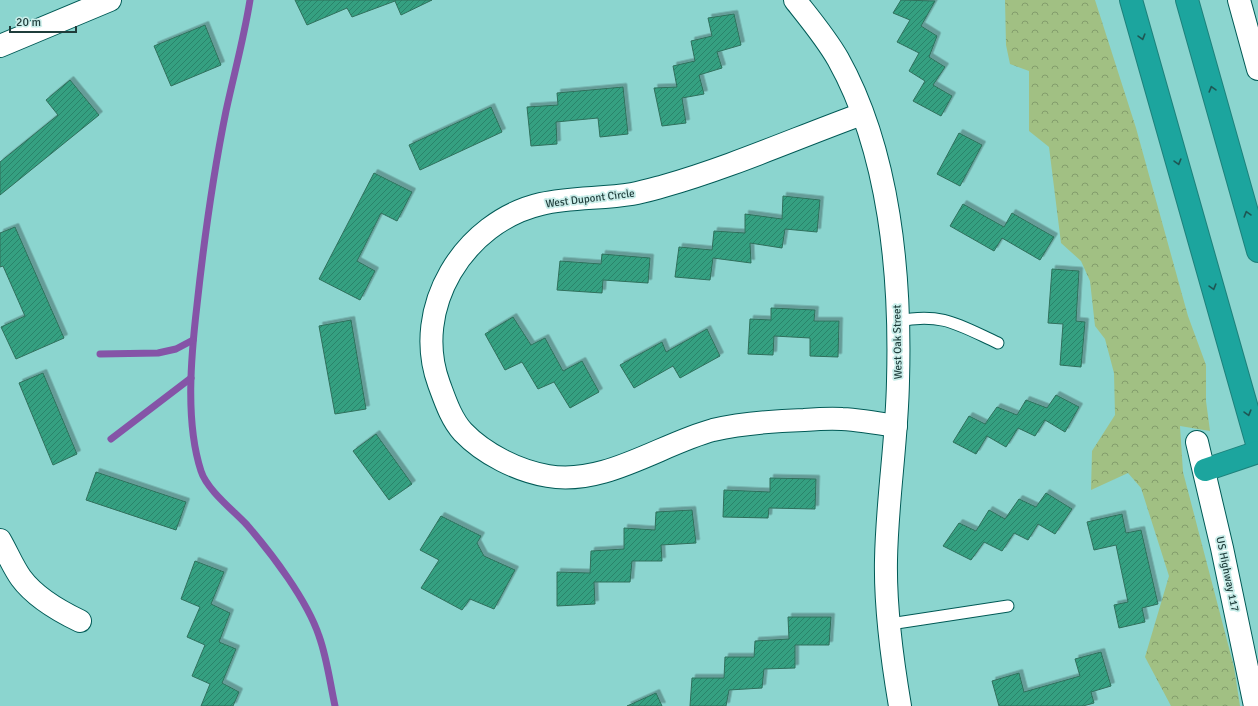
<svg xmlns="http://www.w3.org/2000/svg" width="1258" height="706" font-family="Signika,sans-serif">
<defs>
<pattern id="forest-crowns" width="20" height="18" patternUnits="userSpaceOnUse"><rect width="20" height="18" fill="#a1c083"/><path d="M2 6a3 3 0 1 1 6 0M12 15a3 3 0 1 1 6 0" fill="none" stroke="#839d6c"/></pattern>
<pattern id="building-hatch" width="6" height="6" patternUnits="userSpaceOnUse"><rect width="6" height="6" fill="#34a081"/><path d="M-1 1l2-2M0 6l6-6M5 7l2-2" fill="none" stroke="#2b846b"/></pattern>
<filter id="shadow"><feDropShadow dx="3.5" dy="-3.5" stdDeviation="0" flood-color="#0004"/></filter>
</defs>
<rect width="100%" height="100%" fill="#8bd5cf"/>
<path fill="url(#forest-crowns)" d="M1005,0h90l41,128 52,188 18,49v36l4,30 -30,-5 3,46 51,195 6,39h-69l-26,-49 24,-81 -28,-88 -13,-15 -37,17 1,-39 23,-36 -1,-42 -9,-34 -10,-13 -5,-45 -9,-20 -20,-18 -12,-96 -20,-16v-60l-19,-7 -4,-19z"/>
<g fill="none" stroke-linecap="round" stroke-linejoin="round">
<g stroke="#8554a7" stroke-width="7">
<path d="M250,0c-6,38 -16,74 -24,111 -13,64 -22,129 -29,194 -6,51 -12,117 4,166 6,19 33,40 46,54 25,29 60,75 72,111 8,22 11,47 16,70"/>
<path d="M100,354l58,-1 18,-4 17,-9"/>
<path d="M111,439l80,-61"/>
</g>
</g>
<g fill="url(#building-hatch)" stroke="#30705c" filter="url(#shadow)">
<path d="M295,0h137l-31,15 -6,-14 -43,16 -5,-9 -40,17z"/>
<path d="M901,0l34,1 -14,25 16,10 -8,21 16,10 -12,18 19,11 -11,20 -28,-15 12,-20 -16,-10 10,-18 -22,-11 13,-22 -17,-7z"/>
<path d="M734,14l7,31 -24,7 5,16 -23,7 5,19 -22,4 4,25 -24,3 -8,-38 23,-1 -4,-21 22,-5 -4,-20 21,-5 -4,-18z"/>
<path d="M205,25l16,40 -50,21 -17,-40z"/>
<path d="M70,80l29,35 -99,80v-33l58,-47 -12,-15z"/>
<path d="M623,87l5,47 -28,3 -2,-19 -42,4 1,22 -26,2 -4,-39 31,-2 -1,-12z"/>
<path d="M491,107l11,25 -82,38 -11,-25z"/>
<path d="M959,133l23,12 -22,41 -23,-12z"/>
<path d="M374,173l38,19 -15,29 -16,-8 -24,48 18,10 -15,29 -41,-21z"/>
<path d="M783,196l37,4 -3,32 -32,-3 -3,19 -32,-5 1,20 -38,-5 -3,22 -35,-3 4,-30 33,3 2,-19 31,2v-19l37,5z"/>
<path d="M963,204l41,23 8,-14 42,24 -14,23 -38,-22 -8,13 -44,-25z"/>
<path d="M15,227l49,111 -48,21 -15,-32 24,-11 -22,-50 -3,1v-34z"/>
<path d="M602,254l48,4 -2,25 -45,-3 -1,13 -45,-3 3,-29 41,3z"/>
<path d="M1052,269l27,2 -3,50 9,1 -4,45 -21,-2 3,-41 -15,-1z"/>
<path d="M771,308l44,2 -1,11h25l-1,36 -28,-1v-18l-36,-2 -1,19 -25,-1 2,-35 21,1z"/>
<path d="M513,317l18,28 14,-7 18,33 19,-10 17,31 -29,16 -16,-26 -16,7 -16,-27 -17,8 -20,-36z"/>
<path d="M351,320l15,89 -31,5 -16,-88z"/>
<path d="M707,329l13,27 -40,22 -7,-12 -39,22 -14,-23 42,-23 4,10z"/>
<path d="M43,373l34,81 -24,11 -34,-82z"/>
<path d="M1056,395l23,12 -14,25 -20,-12 -10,16 -17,-8 -12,19 -19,-11 -11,18 -23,-12 16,-26 16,8 12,-17 20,8 9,-15 21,8z"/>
<path d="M376,434l36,50 -23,16 -36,-49z"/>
<path d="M96,472l90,30 -10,28 -90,-30z"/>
<path d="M770,478l46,1 -1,30 -46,-1 -1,10 -45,-1 1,-27 46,2z"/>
<path d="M1046,493l26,16 -17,25 -17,-10 -10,16 -14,-7 -12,18 -18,-9 -13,18 -28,-14 16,-23 17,8 13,-21 16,9 14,-20 17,8z"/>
<path d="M692,510l4,33 -35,2 1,16h-30l-2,21h-36l1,22 -38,2v-34l33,1 1,-22 33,-2v-21l31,2 1,-18z"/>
<path d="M1122,514l4,19 15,-3 17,74 -16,4 3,14 -26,6 -5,-23 14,-3 -12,-57 -22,5 -7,-28z"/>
<path d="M441,516l40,20 -4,7 7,13 31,14 -21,39 -24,-10 -8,11 -41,-22 18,-28 -19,-10z"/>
<path d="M195,561l29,11 -13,32 19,9 -11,29 17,7 -14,34 17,9 -6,14h-32l9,-22 -18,-8 13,-31 -18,-8 13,-30 -19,-8z"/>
<path d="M788,617h43l-2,28h-34v23l-31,1 -2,19 -33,2 -3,16h-36l2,-28h32l1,-21h29l1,-16 34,-2z"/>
<path d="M1101,652l10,34 -20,6 3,11 -11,3h-84l-7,-25 27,-8 5,19 56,-16 -5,-17z"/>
<path d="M656,693l6,13h-35z"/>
</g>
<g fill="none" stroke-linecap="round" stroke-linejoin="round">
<defs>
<g id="service">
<path d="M898,321c44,-9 61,4 100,22"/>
<path d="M890,624l118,-18"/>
</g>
<g id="minor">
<path d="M795,0c15,19 31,38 43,59 52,93 63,217 60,322 -1,60 -11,119 -12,179 -1,48 6,99 14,146"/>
<path d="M1239,0l19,69"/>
<path d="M0,46l110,-46"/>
<path d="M862,114c-66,24 -131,53 -198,72 -11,3 -21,6 -32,8 -30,5 -61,3 -91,10 -77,18 -130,104 -102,180 6,16 12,35 24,48 21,22 55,39 85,44 56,10 113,-32 165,-46 30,-7 60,-9 91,-10 13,-1 26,-2 38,-1 18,1 36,4 54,7"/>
<path d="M1197,442l25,106 33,158"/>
<path d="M0,540c7,12 13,27 21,38 14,19 38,33 59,43"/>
</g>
<g id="motorway">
<path d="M1131,0l127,447"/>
<path d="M1187,0l71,251"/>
<path d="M1205,470l53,-18"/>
</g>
</defs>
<use href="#service" stroke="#005a56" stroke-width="13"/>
<use href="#minor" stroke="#005a56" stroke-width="24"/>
<use href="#motorway" stroke="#1d817b" stroke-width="24"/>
<use href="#service" stroke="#fff" stroke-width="11"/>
<use href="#minor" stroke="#fff" stroke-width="22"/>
<use href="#motorway" stroke="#1ca59e" stroke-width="22"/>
</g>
<defs><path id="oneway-chevron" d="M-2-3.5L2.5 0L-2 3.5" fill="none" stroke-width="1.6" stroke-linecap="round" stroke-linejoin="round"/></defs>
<g stroke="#1e5754">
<use href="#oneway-chevron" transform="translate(1142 37) rotate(74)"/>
<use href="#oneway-chevron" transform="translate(1212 89) rotate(-106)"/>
<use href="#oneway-chevron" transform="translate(1178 162) rotate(74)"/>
<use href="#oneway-chevron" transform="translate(1247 214) rotate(-106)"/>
<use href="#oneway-chevron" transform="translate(1213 287) rotate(74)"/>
<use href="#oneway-chevron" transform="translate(1248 413) rotate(74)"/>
</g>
<g text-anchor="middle" stroke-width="3.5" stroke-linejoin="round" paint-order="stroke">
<g font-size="11" fill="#1f3d3b" stroke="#caeeea">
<text transform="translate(590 198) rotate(-7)" y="4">West Dupont Circle</text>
<text transform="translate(897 342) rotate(-91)" y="4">West Oak Street</text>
<text transform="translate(1228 574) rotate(78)" y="4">US Highway 117</text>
</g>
</g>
<path d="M10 26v6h66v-6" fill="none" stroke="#1f3d3b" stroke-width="2"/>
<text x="16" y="26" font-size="12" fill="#1f3d3b" stroke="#caeeea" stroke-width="3" paint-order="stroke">20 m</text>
</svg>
